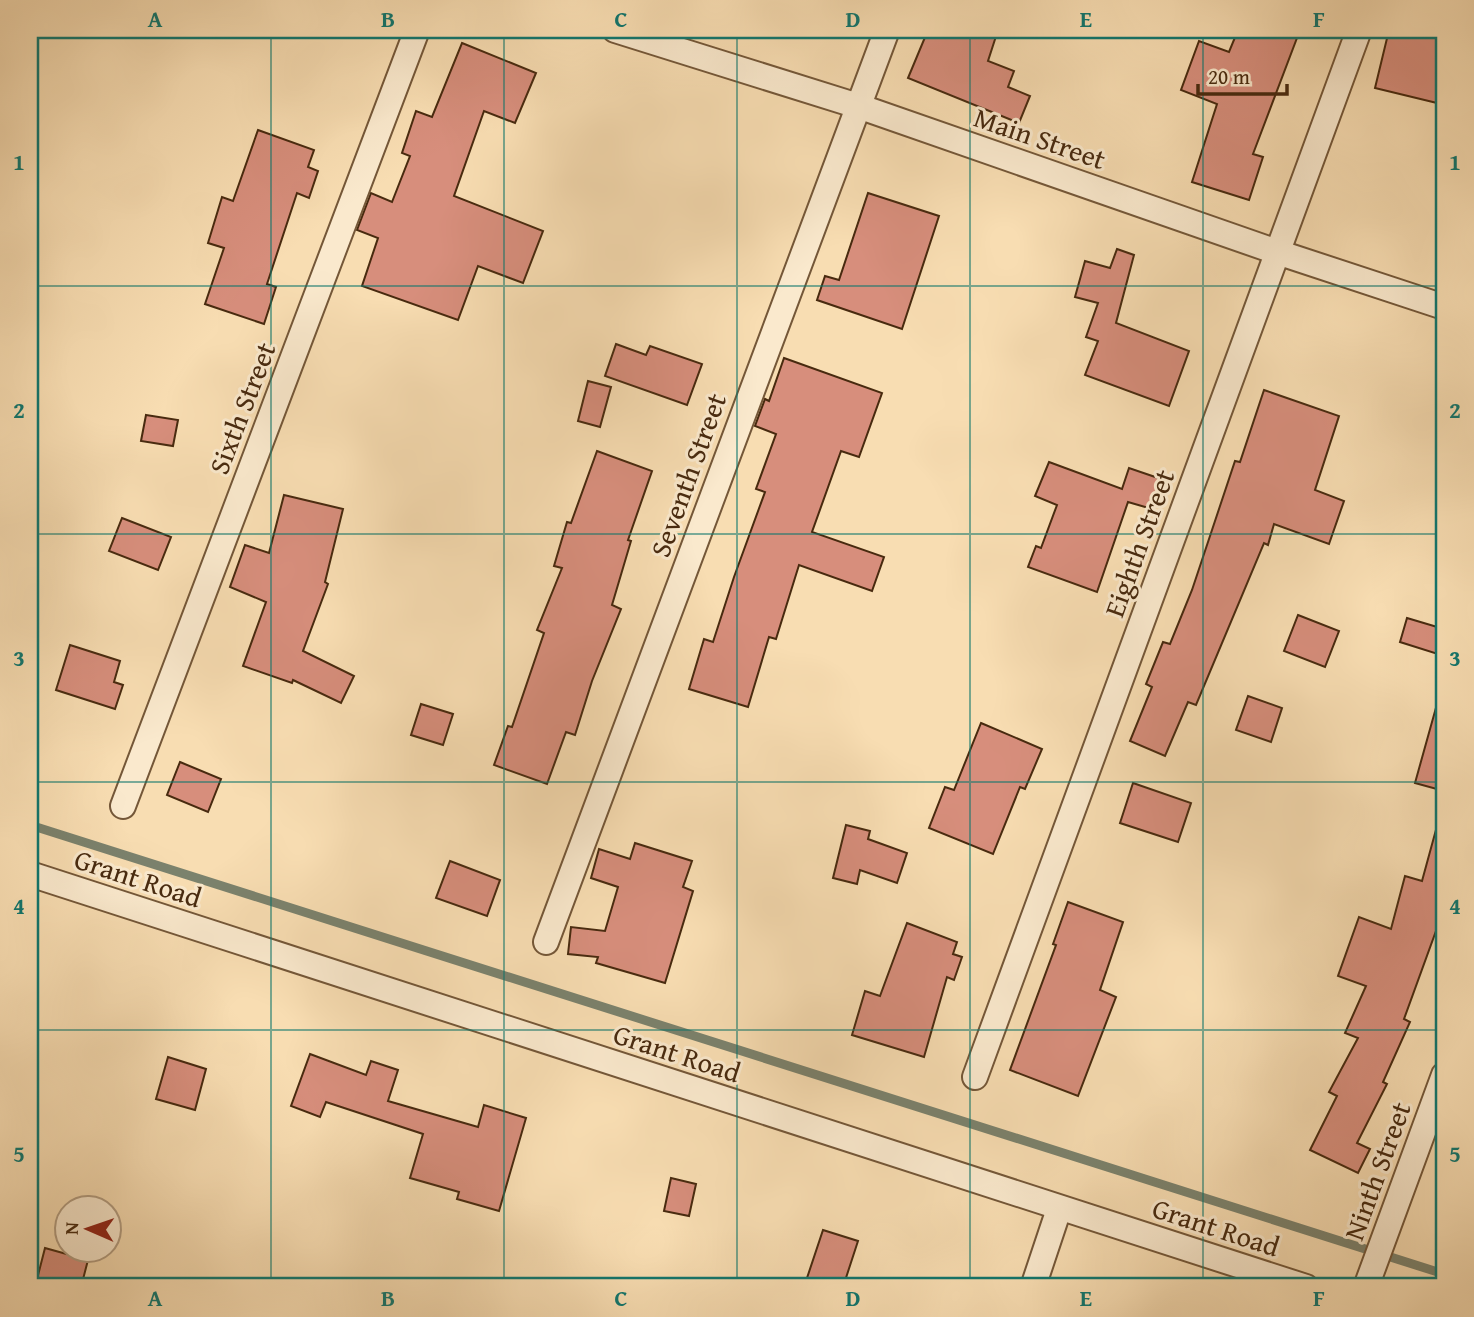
<svg xmlns="http://www.w3.org/2000/svg" width="1474" height="1317" font-family="'Gentium Book Plus',serif">
<rect width="100%" height="100%" fill="#f8ddb2"/>
<filter id="stains"><feTurbulence type="fractalNoise" baseFrequency=".00286" numOctaves="4"/><feColorMatrix values="0 0 0 0 .2 0 0 0 0 .09 0 0 0 0 .02 0 0 0 .5 -.17"/></filter>
<radialGradient id="worn" r=".72"><stop offset=".6" stop-color="#630" stop-opacity="0"/><stop offset="1" stop-color="#630" stop-opacity=".3"/></radialGradient>
<g fill="none" stroke-linecap="round" stroke-linejoin="round">
<path stroke="#7b826d" stroke-width="9" d="M30,825l1414,449"/>
</g>
<g fill="#d78e7c" stroke="#482a0f" stroke-width="2">
<path d="M928,30h70l-10,31 26,10 -6,16 22,9 -11,27 -111,-45z"/>
<path d="M1238,30h62l-47,124 10,3 -14,43 -57,-18 25,-78 -36,-14 18,-49 30,11z"/>
<path d="M1389,30h55v42l-7,31 -62,-15z"/>
<path d="M462,43l74,30 -21,50 -31,-12 -30,85 89,35 -20,52 -45,-17 -20,54 -96,-34 16,-48 -21,-8 14,-37 21,9 18,-46 -8,-3 14,-42 16,6z"/>
<path d="M258,130l56,20 -6,17 10,4 -9,27 -12,-5 -30,91 9,3 -12,37 -59,-20 19,-56 -16,-5 14,-46 11,4z"/>
<path d="M868,193l71,23 -37,113 -85,-29 8,-24 14,4z"/>
<path d="M1117,249l17,6 -18,68 73,28 -20,55 -84,-31 13,-34 -12,-4 12,-34 -23,-6 10,-36 25,7z"/>
<path d="M616,344l30,11 4,-9 52,18 -15,41 -82,-29z"/>
<path d="M784,358l98,35 -23,64 -18,-6 -29,81 72,25 -12,34 -73,-26 -23,74 -7,-2 -21,70 -59,-18 15,-50 9,3 21,-65 31,-85 -9,-3 20,-55 -21,-8 10,-27 4,2z"/>
<path d="M588,381l23,6 -11,40 -22,-6z"/>
<path d="M1264,390l75,26 -24,74 29,11 -15,43 -55,-20 -6,21 -4,-2 -68,162 -8,-3 -23,54 -35,-15 22,-54 -6,-3 17,-42 7,2 22,-54 43,-129 5,1z"/>
<path d="M146,415l32,5 -5,26 -32,-5z"/>
<path d="M597,451l55,20 -24,69 3,1 -19,64 9,4 -29,72 -17,54 -9,-3 -19,52 -53,-19 14,-39 4,1 32,-94 -7,-3 25,-62 -8,-2 13,-44 4,1z"/>
<path d="M1049,462l73,27 7,-21 32,11 -9,30 -24,-7 -31,90 -69,-25 8,-21 5,2 16,-43 -22,-9z"/>
<path d="M284,495l59,14 -18,73 3,2 -25,67 51,25 -13,27 -48,-23 -1,3 -49,-17 23,-64 -36,-15 15,-42 24,8z"/>
<path d="M122,518l49,19 -13,33 -49,-19z"/>
<path d="M1298,615l41,16 -14,36 -41,-16z"/>
<path d="M1407,618l37,11v27l-44,-14z"/>
<path d="M70,645l50,16 -6,21 9,3 -8,24 -59,-19z"/>
<path d="M1248,696l34,12 -11,34 -35,-12z"/>
<path d="M421,704l32,10 -10,31 -32,-10z"/>
<path d="M1437,704l7,1v86l-29,-8z"/>
<path d="M981,723l61,26 -17,40 -5,-2 -27,67 -64,-26 16,-41 9,3z"/>
<path d="M180,762l41,17 -13,33 -41,-17z"/>
<path d="M1133,783l58,20 -13,39 -58,-19z"/>
<path d="M846,825l24,6 -2,8 39,14 -10,30 -37,-13 -3,14 -24,-6z"/>
<path d="M1437,826l7,1v94l-4,-1 -36,99 6,3 -27,60 4,2 -30,59 13,6 -12,24 -48,-23 27,-54 -8,-4 29,-54 -13,-5 21,-47 -28,-10 21,-59 32,12 14,-53 17,5z"/>
<path d="M635,843l57,18 -9,26 10,4 -28,92 -69,-20 2,-6 -30,-3 3,-27 34,4 13,-44 -27,-9 8,-29 31,10z"/>
<path d="M450,861l50,19 -13,36 -51,-18z"/>
<path d="M1068,902l55,20 -23,68 16,7 -38,99 -68,-26 46,-125 -3,-1z"/>
<path d="M907,923l50,19 -4,12 9,3 -8,23 -7,-3 -23,80 -72,-22 13,-44 15,5z"/>
<path d="M310,1054l56,21 5,-14 27,9 -10,31 90,26 6,-22 42,13 -27,93 -42,-12 2,-7 -49,-14 13,-44 -97,-32 -6,15 -29,-11z"/>
<path d="M168,1057l38,12 -11,41 -39,-11z"/>
<path d="M671,1178l25,6 -7,32 -25,-5z"/>
<path d="M823,1230l35,11 -15,46h-39z"/>
<path d="M45,1248l43,12 -7,27h-46z"/>
</g>
<g fill="none" stroke-linecap="round" stroke-linejoin="round">
<defs>
<g id="street">
<path d="M615,30l243,76 419,146 167,55"/>
<path d="M123,806l294,-776"/>
<path d="M30,874l1276,413"/>
<path d="M546,942l341,-912"/>
<path d="M975,1077l384,-1047"/>
<path d="M1033,1287l26,-78"/>
<path d="M1366,1287l78,-212"/>
</g>
</defs>
<use href="#street" stroke="#745738" stroke-width="28"/>
<use href="#street" stroke="#fae9cd" stroke-width="24"/>
</g>
<path fill="none" stroke="#0f766e" stroke-width="2" stroke-opacity="0.55" d="M271,30v1257M504,30v1257M737,30v1257M970,30v1257M1203,30v1257M30,286h1414M30,534h1414M30,782h1414M30,1030h1414"/>
<g text-anchor="middle" stroke-width="6" stroke-linejoin="round" paint-order="stroke">
<g font-size="28" fill="#482a0f" stroke="#fae9cd">
<text transform="translate(1040 138) rotate(19)" y="10">Main Street</text>
<text transform="translate(242 408) rotate(-69)" y="10">Sixth Street</text>
<text transform="translate(688 475) rotate(-70)" y="10">Seventh Street</text>
<text transform="translate(1139 543) rotate(-70)" y="10">Eighth Street</text>
<text transform="translate(138 878) rotate(18)" y="10">Grant Road</text>
<text transform="translate(677 1053) rotate(18)" y="10">Grant Road</text>
<text transform="translate(1377 1171) rotate(-70)" y="10">Ninth Street</text>
<text transform="translate(1216 1227) rotate(18)" y="10">Grant Road</text>
</g>
</g>
<rect width="1474" height="1317" fill="none" stroke="#f8ddb2" stroke-width="77"/>
<g transform="translate(88 1229) rotate(272)"><circle r="33" fill="#fae9cd" stroke="#b39d81" stroke-width="2"/>
<path d="M0-5L12 26L0 18L-12 26Z" fill="#8f2418"/>
<text y="-10" font-size="19" font-weight="bold" text-anchor="middle" fill="#482a0f">N</text>
</g>
<path d="M1198 84v10h89v-10" fill="none" stroke="#482a0f" stroke-width="3.5"/>
<text x="1208" y="84" font-size="21" fill="#482a0f" stroke="#fae9cd" stroke-width="5" paint-order="stroke">20 m</text>
<rect x="38" y="38" width="1398" height="1240" fill="none" stroke="#0f766e" stroke-width="2.5"/>
<g font-size="23" text-anchor="middle" font-weight="bold" fill="#0f766e">
<text x="155" y="27">A</text>
<text x="388" y="27">B</text>
<text x="621" y="27">C</text>
<text x="853" y="27">D</text>
<text x="1086" y="27">E</text>
<text x="1319" y="27">F</text>
<text x="19" y="170">1</text>
<text x="1455" y="170">1</text>
<text x="19" y="418">2</text>
<text x="1455" y="418">2</text>
<text x="19" y="666">3</text>
<text x="1455" y="666">3</text>
<text x="19" y="914">4</text>
<text x="1455" y="914">4</text>
<text x="19" y="1162">5</text>
<text x="1455" y="1162">5</text>
<text x="155" y="1306">A</text>
<text x="388" y="1306">B</text>
<text x="621" y="1306">C</text>
<text x="853" y="1306">D</text>
<text x="1086" y="1306">E</text>
<text x="1319" y="1306">F</text>
</g>
<rect width="100%" height="100%" filter="url(#stains)"/>
<rect width="100%" height="100%" fill="url(#worn)"/>
</svg>
